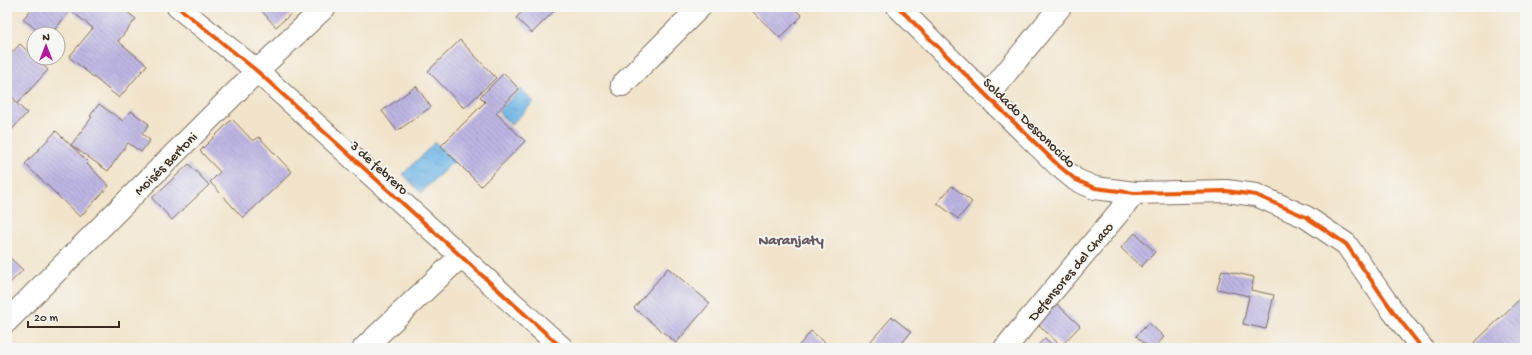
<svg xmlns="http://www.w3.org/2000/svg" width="1532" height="355" font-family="'Gochi Hand',sans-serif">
<defs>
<pattern id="water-ripples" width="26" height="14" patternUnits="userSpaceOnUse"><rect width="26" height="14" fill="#6fb5e6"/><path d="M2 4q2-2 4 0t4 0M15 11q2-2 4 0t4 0" fill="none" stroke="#5c93ba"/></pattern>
<pattern id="building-back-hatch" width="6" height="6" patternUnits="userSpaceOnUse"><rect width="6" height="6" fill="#bdb6e3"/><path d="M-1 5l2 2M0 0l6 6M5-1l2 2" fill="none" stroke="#9b94b7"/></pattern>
</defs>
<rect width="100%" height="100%" fill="#f6f6f2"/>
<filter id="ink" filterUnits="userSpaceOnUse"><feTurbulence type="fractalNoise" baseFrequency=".025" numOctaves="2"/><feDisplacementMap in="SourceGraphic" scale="8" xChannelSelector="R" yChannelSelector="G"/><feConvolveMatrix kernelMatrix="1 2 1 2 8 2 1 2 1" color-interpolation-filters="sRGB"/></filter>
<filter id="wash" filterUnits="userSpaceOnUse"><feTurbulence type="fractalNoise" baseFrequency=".012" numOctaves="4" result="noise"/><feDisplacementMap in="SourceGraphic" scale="16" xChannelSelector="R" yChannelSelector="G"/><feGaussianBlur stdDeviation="0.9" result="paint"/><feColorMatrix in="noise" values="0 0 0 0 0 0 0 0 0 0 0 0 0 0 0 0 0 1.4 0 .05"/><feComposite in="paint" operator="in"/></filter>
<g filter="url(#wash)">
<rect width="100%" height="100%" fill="#f1e4cb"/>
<g fill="url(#water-ripples)" stroke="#557082">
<path d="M521,89l13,13 -23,23 -13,-13z"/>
<path d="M435,142l19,19 -33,32 -18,-19z"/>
</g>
<g id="blocks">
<g fill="url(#building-back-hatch)">
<path d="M33,7h75l1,1 12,-1 15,12 -18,22 29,24 -28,33 -50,-41 24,-29 -27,-21 4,4 -19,23h-9l-19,-15z"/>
<path d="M258,7h41l-23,20z"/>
<path d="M526,7h27l2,3 -23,23 -16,-15z"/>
<path d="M758,7h35l9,9 -22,22 -27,-26z"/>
<path d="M1001,7h9l-4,4z"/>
<path d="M460,40l36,38 -32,30 -36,-37z"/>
<path d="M20,44l28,26 -30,33 -11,-11v-34z"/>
<path d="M504,73l15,16 -23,24 29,28 -44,45 -40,-40 44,-44 -5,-5z"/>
<path d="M416,86l15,21 -34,24 -15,-20z"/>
<path d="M14,101l13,12 -20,22v-27z"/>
<path d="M99,104l24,17 8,-10 18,13 -7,10 8,6 -9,12 -13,-9 -20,28 -37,-26 21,-28 -2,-1z"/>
<path d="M232,119l21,22 6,-4 33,35 -49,46 -33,-36 10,-10 -20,-21z"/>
<path d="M56,131l32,31 -1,2 22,22 -29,31 -55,-53z"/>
<path d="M189,164l20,21 -37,35 -20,-22z"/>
<path d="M952,186l20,16 -14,17 -21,-16z"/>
<path d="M1135,233l20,19 -14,15 -20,-19z"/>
<path d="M7,255l16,15 -16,16z"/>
<path d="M668,268l42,35 -34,40 -42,-35z"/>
<path d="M1222,270l32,7 -3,13 23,5 -8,34 -23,-5 6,-28 -32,-7z"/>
<path d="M1525,294v54h-48l-4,-4z"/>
<path d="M1057,304l23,22 -19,20 -23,-22z"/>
<path d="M892,317l19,15 -13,16h-24l-5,-5z"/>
<path d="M1149,323l15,14 -10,11h-5l-13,-12z"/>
<path d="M811,331l21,17h-35z"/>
<path d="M1045,338l10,10h-20z"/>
</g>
</g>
</g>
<g filter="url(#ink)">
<use href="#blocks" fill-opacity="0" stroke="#7b6b5b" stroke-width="1"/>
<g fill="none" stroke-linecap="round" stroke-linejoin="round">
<defs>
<g id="minor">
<path d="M178,7l79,64 305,277"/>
<path d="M898,7l89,89 72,70 17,14 19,8 40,5 91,-2 30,4 50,22 40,27 46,66 30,38"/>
<path d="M622,85l78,-78"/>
<path d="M987,96l73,-89"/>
<path d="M7,321l250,-250 68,-64"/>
<path d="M364,348l97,-92"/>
<path d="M1005,348l130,-155"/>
</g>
</defs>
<use href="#minor" stroke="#7b6b5b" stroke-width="24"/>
<use href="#minor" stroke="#fff" stroke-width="22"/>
<defs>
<g id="cycleway">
<path d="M178,7l79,64 305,277"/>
<path d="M898,7l89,89 72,70 17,14 19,8 40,5 91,-2 30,4 50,22 40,27 46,66 30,38"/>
</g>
</defs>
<use href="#cycleway" stroke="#f6f6f2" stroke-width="6"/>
<use href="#cycleway" stroke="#e8590c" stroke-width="4"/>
</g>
</g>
<g text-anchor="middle" stroke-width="3.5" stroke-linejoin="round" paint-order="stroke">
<g font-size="14" fill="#3b2a1e" stroke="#f6f6f2">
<text transform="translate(1030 122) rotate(44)" y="5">Soldado Desconocido</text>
<text transform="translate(165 163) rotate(-45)" y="5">Moisés Bertoni</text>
<text transform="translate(380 167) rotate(42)" y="5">3 de febrero</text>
<text transform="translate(1070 271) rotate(-50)" y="5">Defensores del Chaco</text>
</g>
<g font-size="15" font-weight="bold" fill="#685b63" stroke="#f6f6f2">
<text x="791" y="244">Naranjaty</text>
</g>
</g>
<rect width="1532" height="355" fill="none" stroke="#f6f6f2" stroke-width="24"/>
<g transform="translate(46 46)"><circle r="19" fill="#f6f6f2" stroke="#aba49d"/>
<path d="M0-3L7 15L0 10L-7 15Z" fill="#b5179e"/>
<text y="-6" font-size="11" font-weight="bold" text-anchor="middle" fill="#3b2a1e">N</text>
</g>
<path d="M28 321v6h91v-6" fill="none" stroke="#3b2a1e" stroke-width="2"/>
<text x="34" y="321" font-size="12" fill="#3b2a1e" stroke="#f6f6f2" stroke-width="3" paint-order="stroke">20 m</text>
</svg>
